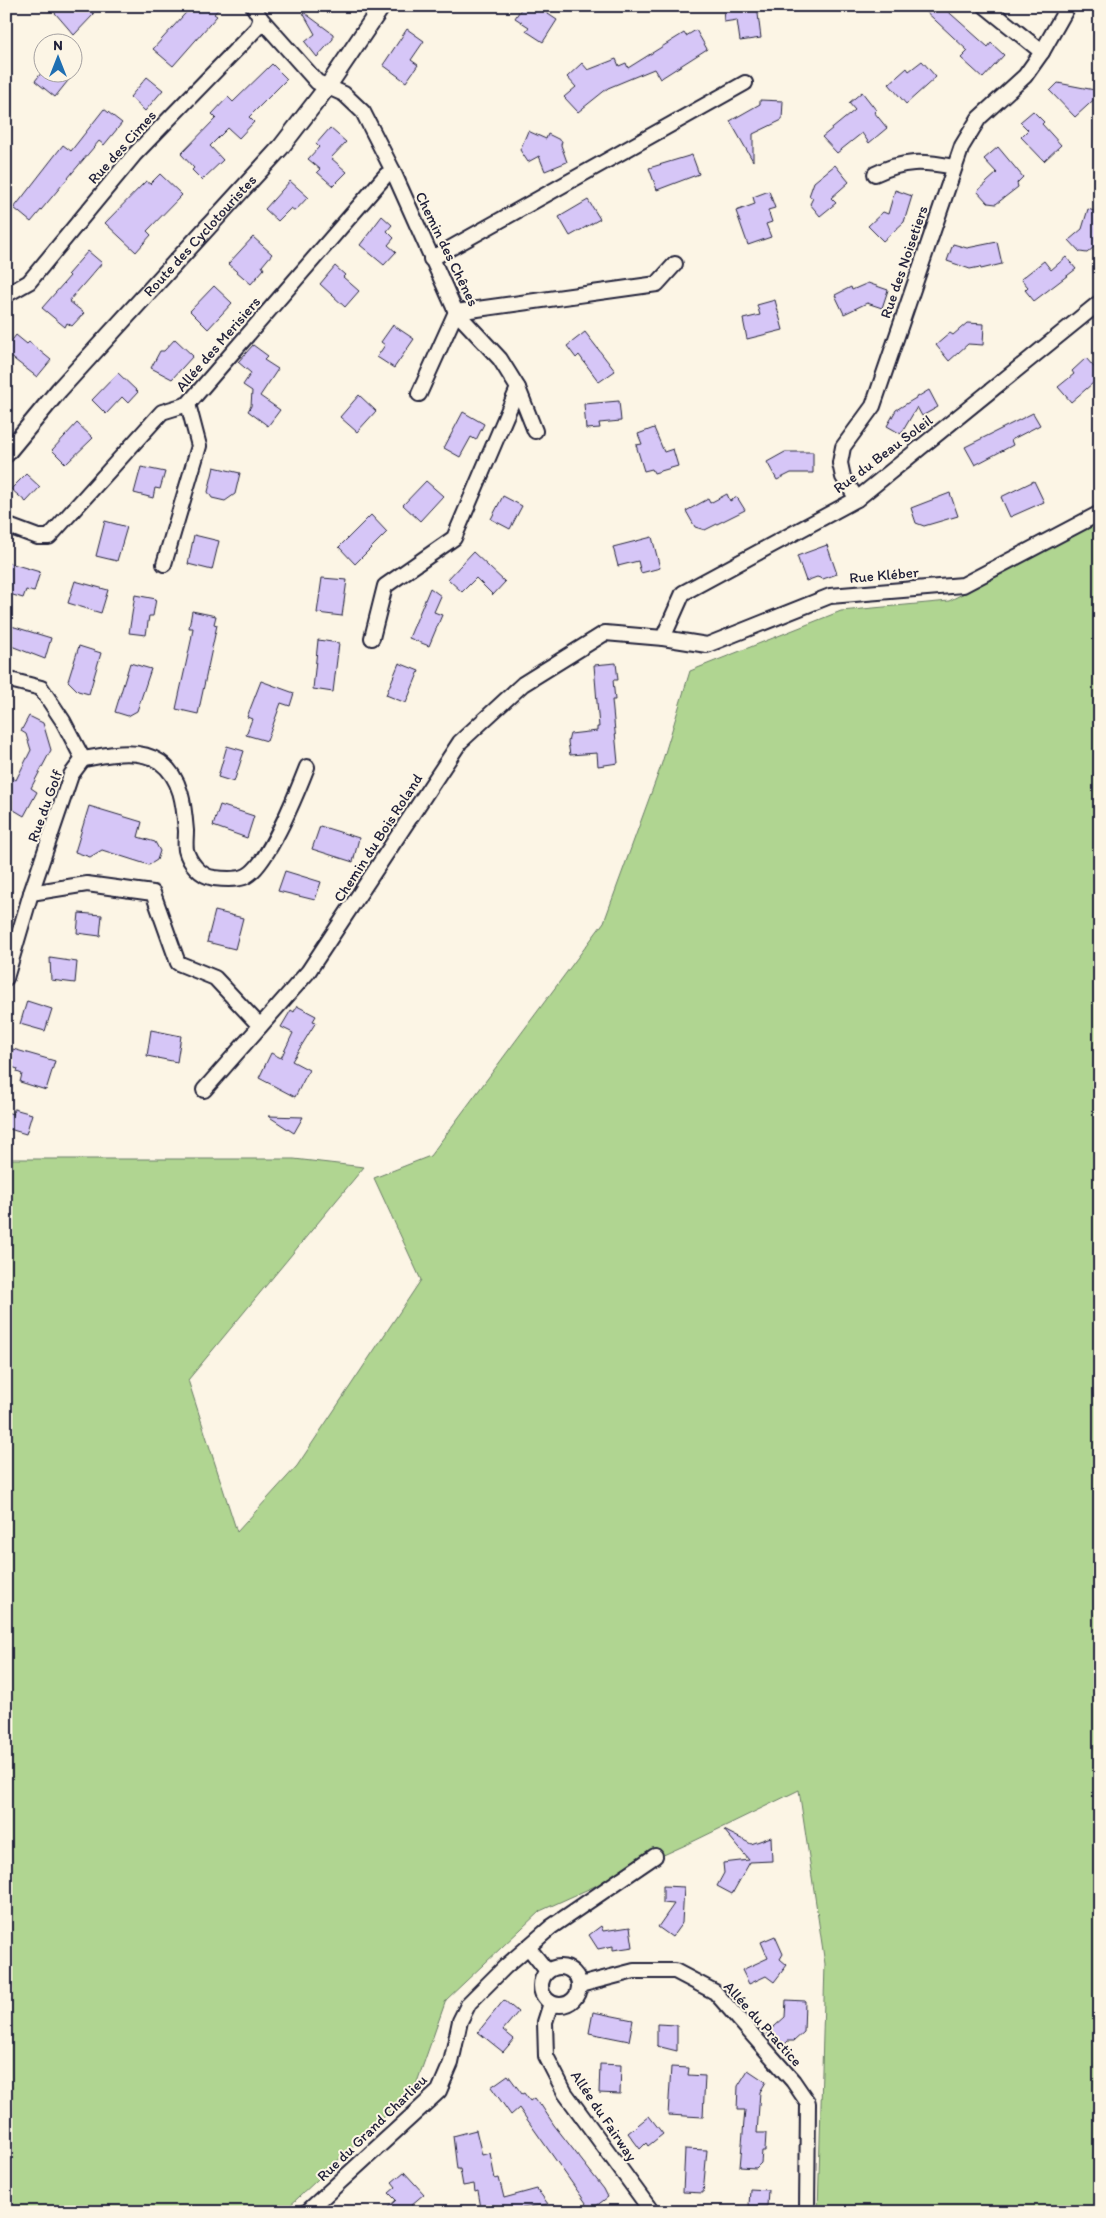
<svg xmlns="http://www.w3.org/2000/svg" width="1106" height="2218" font-family="Itim,sans-serif">
<rect width="100%" height="100%" fill="#fcf5e5"/>
<filter id="ink" filterUnits="userSpaceOnUse"><feTurbulence type="fractalNoise" baseFrequency=".02" numOctaves="2"/><feDisplacementMap in="SourceGraphic" scale="10" xChannelSelector="R" yChannelSelector="G"/><feConvolveMatrix kernelMatrix="1 2 1 2 8 2 1 2 1" color-interpolation-filters="sRGB"/></filter>
<g filter="url(#ink)">
<path fill="#b0d591" stroke="#697c66" d="M1100,522v1690h-282l7,-248 -26,-174 -109,53 -150,68 -94,89 -31,88 -132,124h-277v-328l4,-7 -4,-3v-715h288l70,8 -176,213 49,152 60,-66 124,-186 -47,-102 56,-22 174,-234 57,-156 29,-95 151,-60 108,-10z"/>
<g fill="#d6c6f7" stroke="#22223b">
<path d="M49,6h36l9,8 -20,21z"/>
<path d="M192,6h29l-7,8 3,2 -44,50 -20,-17z"/>
<path d="M523,6h13l21,14 -14,22 -17,-11 3,-4 -14,-9z"/>
<path d="M723,6h34l4,32 -21,3 -3,-21 -13,2z"/>
<path d="M920,6h22l46,41 3,-4 13,12 -21,23 -22,-20 7,-7z"/>
<path d="M302,11l31,23v5l-16,18 -12,-15 10,-8z"/>
<path d="M407,29l17,12 -13,19 7,5 -12,17 -23,-17z"/>
<path d="M696,30l11,19 -47,30 -6,-10 -22,9 -24,10 -30,24 -14,-15 12,-10 -9,-10 15,-14 6,7 28,-11 3,7 7,-3 2,5 56,-35 2,3z"/>
<path d="M922,61l14,16 -30,27 -17,-20 18,-16 2,3z"/>
<path d="M272,64l15,15 -38,38 5,5 -15,16 -11,-10 -18,18 13,14 -21,20 -10,-10 2,-2 -13,-14 35,-36 -4,-4 16,-17 5,5z"/>
<path d="M42,72h33l-20,25 -20,-16z"/>
<path d="M147,77l16,13 -18,21 -15,-14z"/>
<path d="M1058,83l42,8v3l-25,23 -25,-26z"/>
<path d="M862,92l14,18 -2,2 13,16 -18,15 -7,-10 -25,20 -15,-16 33,-27 -6,-7z"/>
<path d="M760,100l23,1 -1,19 -29,14v27l-23,-40 30,-17z"/>
<path d="M104,109l18,14 -18,22 -5,-4 -68,81 -17,-14 49,-63 8,6z"/>
<path d="M1033,111l11,11 -2,2 19,21 -17,16 -23,-24 7,-7 -8,-8z"/>
<path d="M330,128l16,14 -15,16 16,14 -14,14 -16,-14 3,-3 -12,-10 11,-12 -3,-3z"/>
<path d="M528,131l18,8 2,-5 14,7 -1,4 6,17 -22,9 -6,-15 -11,6 -8,-12z"/>
<path d="M998,147l25,30 -6,6 1,4 -22,17 -8,-1 -11,-12 20,-18 -13,-14z"/>
<path d="M692,155l7,19 -42,16 -8,-22z"/>
<path d="M835,165l14,17 -18,16 5,5 -16,13 -10,-12 3,-6 -4,-2 5,-14z"/>
<path d="M160,174l22,21 -35,36 4,4 -15,17 -31,-29 41,-42 4,3z"/>
<path d="M290,181l18,16 -13,14 -4,-3 -13,13 -13,-12z"/>
<path d="M895,190l17,6 -8,26 -21,19 -15,-15 15,-14 5,2z"/>
<path d="M769,191l6,17 -7,2 4,12 -6,2 5,13 -23,8 -12,-34 19,-7 -2,-7z"/>
<path d="M588,200l12,19 -30,17 -11,-19z"/>
<path d="M1088,209l12,4v29l-13,11 -7,-1 -11,-12 13,-11z"/>
<path d="M382,216l10,9 -5,6 7,7 -6,7 8,7 -12,13 -24,-20z"/>
<path d="M253,237l19,17 -10,12 2,3 -13,15 -23,-20z"/>
<path d="M997,242l5,22 -21,5 -1,-2 -10,2 -23,-8 6,-17 14,4z"/>
<path d="M88,251l14,12 -33,38 15,12 -12,13 -5,-3 -2,4 -23,-19 28,-32 -2,-2z"/>
<path d="M1066,257l10,12 -42,32 -9,-11 3,-3 -7,-8 23,-18 7,9z"/>
<path d="M335,266l10,9 -2,2 16,14 -14,16 -25,-23z"/>
<path d="M868,283l20,7 -6,18 -15,-5 -23,11 -9,-19 16,-8 1,3z"/>
<path d="M214,286l18,17 -24,26 -18,-18z"/>
<path d="M775,300l8,30 -36,9 -4,-20 17,-4 -3,-10z"/>
<path d="M967,323l17,1 -1,21 -15,-1 -19,17 -13,-16 14,-12 3,2z"/>
<path d="M393,325l21,14 -20,29 -17,-11 8,-12 -4,-3z"/>
<path d="M585,332l30,39 -16,11 -20,-27 -3,3 -9,-12z"/>
<path d="M16,335l11,9 2,-2 22,18 -14,17 -31,-24v-5z"/>
<path d="M175,339l18,17 -21,23 -21,-11 9,-17h4z"/>
<path d="M253,345l15,11 -4,4 14,9 -18,27 20,14 -12,16 -20,-15 3,-5 1,-15 -9,-6 8,-12 -13,-11z"/>
<path d="M1086,358l14,16v3l-29,25 -13,-15 16,-13 -2,-3z"/>
<path d="M118,373l20,19 -10,11 -6,-6 -16,17 -14,-14z"/>
<path d="M929,390l9,17 -16,9 -5,-9 -16,27 -14,-8 9,-16z"/>
<path d="M359,395l17,16 -19,21 -17,-15z"/>
<path d="M619,401l2,20 -22,2 1,5 -14,1 -2,-25z"/>
<path d="M463,412l21,12 -8,16 -5,-3 -11,20 -16,-9z"/>
<path d="M1033,413l7,12 -29,15 2,5 -38,20 -10,-18z"/>
<path d="M77,423l16,15 -27,26 -14,-14z"/>
<path d="M654,428l10,24 9,-3 5,17 -24,7 -2,-4 -8,2 -8,-26 6,-1 -4,-10z"/>
<path d="M785,452h28v21h-22l-14,7 -10,-18z"/>
<path d="M141,467l24,5 -5,17 -5,-1 -2,10 -19,-5z"/>
<path d="M214,467l26,6 -5,21 -10,7 -13,-3 -4,-6z"/>
<path d="M26,474l14,13 -14,15 -15,-13z"/>
<path d="M426,481l17,15 -23,25 -17,-16z"/>
<path d="M1034,481l10,21 -34,15 -9,-20z"/>
<path d="M950,493l8,23 -34,10 -8,-3 -5,-15z"/>
<path d="M727,494l3,7 7,-4 8,13 -40,20 -10,-3 -9,-16 22,-12 2,4z"/>
<path d="M503,496l19,10 -12,23 -19,-10z"/>
<path d="M371,515l16,17 -32,32 -16,-17z"/>
<path d="M105,521l22,6 -10,34 -21,-5z"/>
<path d="M194,535l25,6 -7,29 -24,-6z"/>
<path d="M652,537l8,31 -19,5 -3,-12 -20,5 -5,-19z"/>
<path d="M827,545l10,29 -14,5 -6,-2 -11,4 -9,-25z"/>
<path d="M473,552l32,30 -12,13 -17,-17 -14,14 -14,-13z"/>
<path d="M6,562l34,10 -6,20 -8,-2 -3,8 -17,-5z"/>
<path d="M322,578l25,2 -5,36 -25,-3z"/>
<path d="M75,581l33,9 -7,23 -33,-10z"/>
<path d="M430,588l11,8 -7,16 8,3 -13,31 -20,-8z"/>
<path d="M135,595l21,4 -3,17h-4l-3,19 -17,-2z"/>
<path d="M192,611l24,5 -2,8 3,1 -19,89 -22,-5 15,-68 2,-13h-4z"/>
<path d="M8,625l43,13 -6,21 -39,-15z"/>
<path d="M318,640l21,3 -6,49 -20,-3z"/>
<path d="M79,646l22,7 -12,41 -11,-3 -10,-10z"/>
<path d="M130,663l21,6 -14,42 -9,5 -13,-4z"/>
<path d="M399,663l20,8 -13,32 -20,-8z"/>
<path d="M616,663l2,17h-5l2,20h-3l6,63 -20,3 -1,-13 -27,2 -2,-13 2,-8 27,-3v-4h2l-5,-62z"/>
<path d="M261,681l33,12 -4,13 -9,-3 -14,38 -21,-6 6,-16 -5,-2z"/>
<path d="M29,716l14,7 8,27 -20,38 6,4 -13,24 -15,-9 3,-6 -6,-3v-23l10,5 15,-30 -5,-16 -5,-3z"/>
<path d="M227,746l17,5 -10,31 -16,-5z"/>
<path d="M220,805l34,11 -7,22 -34,-12z"/>
<path d="M89,806l53,16 -4,15 17,5 5,9 -3,9 -8,5 -47,-15 -12,7 -15,-5z"/>
<path d="M320,826l39,12 -6,24 -41,-13z"/>
<path d="M285,871l36,11 -6,18 -37,-9z"/>
<path d="M215,911l28,7 -8,31 -28,-7z"/>
<path d="M79,913l23,2 -2,21 -23,-3z"/>
<path d="M50,958l27,4 -2,21 -24,-3z"/>
<path d="M27,1001l25,8 -7,22 -25,-7z"/>
<path d="M297,1006l19,10 -3,5 3,1 -24,39 17,9 -14,27 -36,-19 12,-25 10,5 12,-25 -12,-6 10,-17 3,2z"/>
<path d="M151,1030l30,6 -4,26 -30,-6z"/>
<path d="M13,1049l42,12 -9,29 -26,-8 2,-8 -5,-2 1,-3 -10,-3z"/>
<path d="M14,1109l18,5 -6,20 -20,-6v-16l7,2z"/>
<path d="M268,1116l35,1 -9,16z"/>
<path d="M724,1830l27,14 20,-7 1,24 -22,1 -18,32 -15,-8 7,-13 -1,-10 26,-3z"/>
<path d="M663,1886l21,1 -2,36 -10,14 -14,-10 16,-23 -11,-1z"/>
<path d="M601,1926l2,5 27,-4 3,20 -20,3v-4l-15,3 -9,-14z"/>
<path d="M775,1936l8,18 -3,5 7,6 -13,17 -8,-6 -17,8 -7,-14 26,-12 -7,-16z"/>
<path d="M504,2000l14,12 -15,18 11,9 -11,13 -25,-20z"/>
<path d="M786,2000l19,1 -1,31 -10,9h-6l-5,5h-6l-11,-12 19,-17z"/>
<path d="M593,2012l40,8 -4,21 -40,-8z"/>
<path d="M657,2024l20,1v26l-20,-5z"/>
<path d="M600,2064l21,1 -1,29 -21,-1z"/>
<path d="M671,2067l18,1 -1,7 17,1 -2,41 -35,-2z"/>
<path d="M748,2070l18,12 -6,10 -3,41h9l-1,18h-3l-1,12 -5,5 -16,-1 5,-57h-8l1,-24z"/>
<path d="M508,2075l14,19 2,-1 6,8 4,-3 6,8 1,-1 13,20 50,64 4,8 -17,13 -72,-102 -8,7 -20,-28z"/>
<path d="M649,2116l14,18 -15,12 -2,-3 -6,6 -12,-16z"/>
<path d="M476,2130l6,25 8,-2 5,26 4,-1 5,20 33,-9 11,15 -26,4 1,4h-28l-1,-7 -13,3 -3,-17 -3,1 -1,-8 -11,2 -3,-17h-3l-4,-33z"/>
<path d="M685,2149l22,1 -4,43 -20,-1z"/>
<path d="M404,2172l20,22 -13,11 6,7h-34l13,-12 -7,-7 7,-6 -4,-5z"/>
<path d="M750,2189l18,1 -1,16h-18z"/>
</g>
<g fill="none" stroke-linecap="round" stroke-linejoin="round">
<defs>
<g id="minor">
<path d="M253,6l8,13 56,63 27,12 19,18 30,59 63,141 44,47 18,29 17,43"/>
<path d="M985,6l57,46 26,-46"/>
<path d="M875,174c29,-14 48,-13 79,-7"/>
<path d="M431,259l314,-176"/>
<path d="M6,295l23,-13 105,-127 123,-127 4,-9"/>
<path d="M419,394l37,-82 201,-28 18,-20"/>
<path d="M857,499l-14,-22 -3,-14 3,-16 30,-41 89,-260 17,-28 46,-42 17,-24"/>
<path d="M6,525l32,12h11l113,-125 26,-8 198,-229 7,-4"/>
<path d="M164,564l35,-118 -11,-42"/>
<path d="M372,638l13,-52 69,-48 64,-150"/>
<path d="M663,638l20,-45 174,-94 243,-197"/>
<path d="M6,679l35,9 22,33 20,38 -12,16 -40,118 -25,85"/>
<path d="M83,759c24,-4 55,-12 77,3 22,16 24,44 26,69 0,6 -1,13 0,19 3,12 14,26 28,28 9,1 21,2 30,-1 23,-8 54,-87 63,-110"/>
<path d="M31,893l56,-9 66,9 25,70 37,15 45,48"/>
<path d="M204,1090l104,-118 152,-230 63,-58 82,-51 58,5 44,7 123,-49 133,-11 137,-72"/>
<path d="M528,1947l19,24"/>
<circle cx="560" cy="1986" r="19"/>
<path d="M580,1985l54,-14h41l40,21 78,89 15,22 -1,109"/>
<path d="M551,2003l-6,19 1,34 19,37 87,119"/>
<path d="M307,2212l132,-121 12,-28 9,-42 9,-18 36,-36 46,-40 104,-71"/>
</g>
<g id="tertiary">
<path id="s1" d="M6,454l53,-64 222,-243 47,-61 54,-80"/>
</g>
</defs>
<use href="#minor" stroke="#22223b" stroke-width="18"/>
<use href="#tertiary" stroke="#22223b" stroke-width="20"/>
<use href="#minor" stroke="#fcf5e5" stroke-width="14"/>
<use href="#tertiary" stroke="#fcf5e5" stroke-width="16"/>
</g>
</g>
<g text-anchor="middle" stroke-width="4" stroke-linejoin="round" paint-order="stroke">
<g font-size="15" fill="#22223b" stroke="#fcf5e5">
<text transform="translate(122 147) rotate(-48)" y="5">Rue des Cimes</text>
<text dy="5" stroke="none"><textPath href="#s1" startOffset="292">Route des Cyclotouristes</textPath></text>
<text transform="translate(447 249) rotate(64)" y="5">Chemin des Chênes</text>
<text transform="translate(904 262) rotate(-71)" y="5">Rue des Noisetiers</text>
<text transform="translate(218 344) rotate(-49)" y="5">Allée des Merisiers</text>
<text transform="translate(883 454) rotate(-37)" y="5">Rue du Beau Soleil</text>
<text transform="translate(884 575) rotate(-5)" y="5">Rue Kléber</text>
<text transform="translate(45 806) rotate(-70)" y="5">Rue du Golf</text>
<text transform="translate(378 838) rotate(-57)" y="5">Chemin du Bois Roland</text>
<text transform="translate(763 2024) rotate(48)" y="5">Allée du Practice</text>
<text transform="translate(604 2116) rotate(56)" y="5">Allée du Fairway</text>
<text transform="translate(372 2128) rotate(-44)" y="5">Rue du Grand Charlieu</text>
</g>
</g>
<rect width="1106" height="2218" fill="none" stroke="#fcf5e5" stroke-width="25"/>
<rect x="12" y="12" width="1081" height="2193" fill="none" stroke="#22223b" stroke-width="2" filter="url(#ink)"/>
<g transform="translate(58 58)"><circle r="24" fill="#fcf5e5" stroke="#a5a1a1"/>
<path d="M0-4L9 19L0 12L-9 19Z" fill="#1f6fb2"/>
<text y="-8" font-size="14" font-weight="bold" text-anchor="middle" fill="#22223b">N</text>
</g>
</svg>
